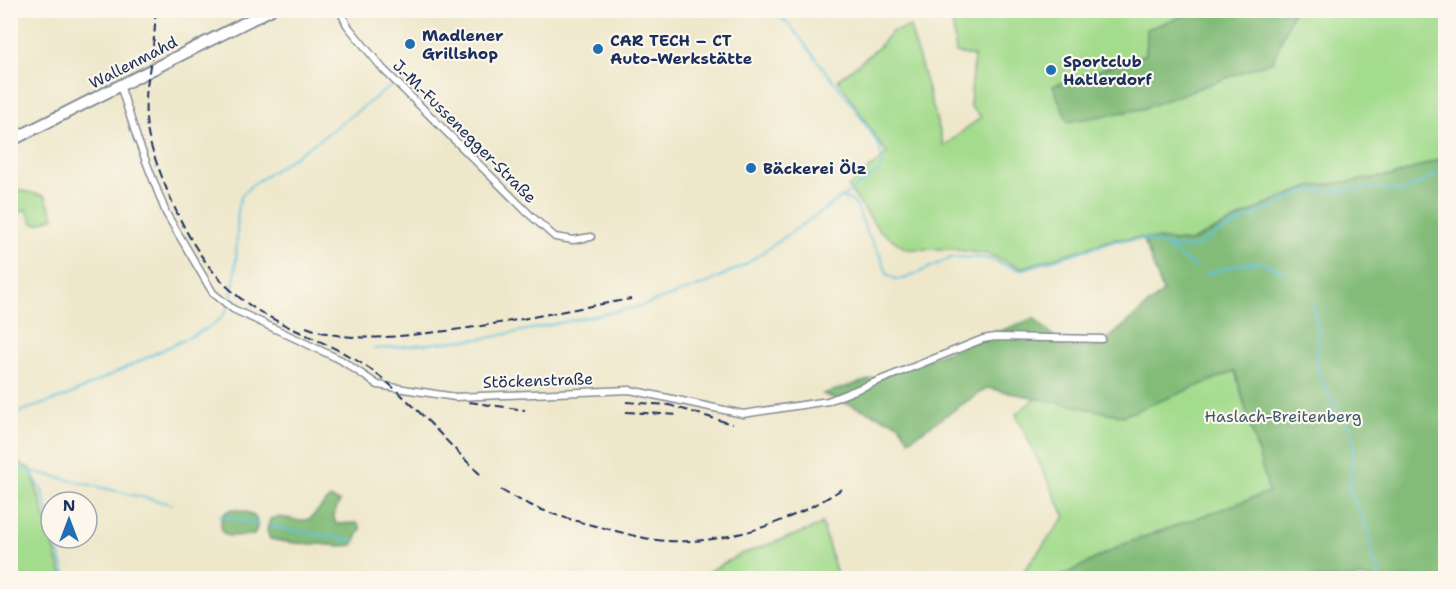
<svg xmlns="http://www.w3.org/2000/svg" width="1456" height="589" font-family="'Shantell Sans',sans-serif">
<rect width="100%" height="100%" fill="#fbf7ec"/>
<filter id="ink" filterUnits="userSpaceOnUse"><feTurbulence type="fractalNoise" baseFrequency=".0167" numOctaves="2"/><feDisplacementMap in="SourceGraphic" scale="12" xChannelSelector="R" yChannelSelector="G"/><feConvolveMatrix kernelMatrix="1 2 1 2 8 2 1 2 1" color-interpolation-filters="sRGB"/></filter>
<filter id="wash" filterUnits="userSpaceOnUse"><feTurbulence type="fractalNoise" baseFrequency=".008" numOctaves="4" result="noise"/><feDisplacementMap in="SourceGraphic" scale="24" xChannelSelector="R" yChannelSelector="G"/><feGaussianBlur stdDeviation="1.35" result="paint"/><feColorMatrix in="noise" values="0 0 0 0 0 0 0 0 0 0 0 0 0 0 0 0 0 1.4 0 .05"/><feComposite in="paint" operator="in"/></filter>
<g filter="url(#wash)">
<rect width="100%" height="100%" fill="#eee7ca"/>
<g fill="#a4dc8e" stroke="#608676" stroke-width="1.5">
<path d="M951,11h242l-4,3 -41,15 -2,25 -92,32 14,36 205,-61 20,-50h152v146l-49,18 -86,12 -36,14 -84,41 -47,-4 -28,1 -94,29 -34,-14 -36,-5h-45l-27,-19 -31,-43 39,-33 -49,-74 40,-32 13,-16 19,-5 34,119 37,-29 -11,-11 4,-50 -18,-3z"/>
<path d="M10,174l8,16 27,6 9,21 -16,7 -5,-1 -7,-14 -15,8z"/>
<path d="M1192,282l253,296h-427l47,-61 -49,-103 20,-16 40,-40 30,-18z"/>
<path d="M11,459l20,10 32,109h-52z"/>
<path d="M822,523l16,55h-141l42,-23 75,-27z"/>
</g>
<g fill="#83bc79" stroke="#4f766c" stroke-width="1.5">
<path d="M1193,10l100,1 -20,50 -131,48 -74,13 -15,-36 93,-32 1,-25 42,-15z"/>
<path d="M1445,157v421h-387l66,-34 145,-52 -34,-121 -112,45 -136,-28 -78,52 -10,-16 -76,-30 68,-21 143,-55 32,30 34,-2 63,-54 -20,-54 47,4 84,-41 36,-14 86,-12z"/>
<path d="M330,498l10,4 -7,13 3,9 21,-1 4,5 -8,17c-12,2 -22,0 -34,-1 -18,0 -32,-1 -49,-5l-3,-9 3,-11c14,-6 27,6 39,0 5,-3 16,-17 21,-21z"/>
<path d="M232,509c16,2 32,6 22,26l-25,1 -7,-4c-2,-12 -2,-18 10,-23z"/>
</g>
<g fill="none" stroke-linecap="round" stroke-linejoin="round">
<g stroke="#60c2de" stroke-width="2">
<path d="M843,198l9,3 5,6 10,26 14,24 7,18 8,4h8l49,-22 32,1 35,12 95,-29 31,-2 20,7 27,2 27,-16 87,-42 39,1 22,-4 36,5 42,-23"/>
<path d="M1166,246l29,21"/>
<path d="M1206,274c28,-8 51,-20 78,-1"/>
<path d="M1313,305l6,29 -3,22 2,16 19,38 16,21v28l-5,30 21,42 3,26 7,14v7"/>
<path d="M374,349l114,-11 153,-32 64,-22 41,-20 132,-92 4,-8v-7l-3,-11 -22,-35 -67,-86 -16,-13 -7,-2"/>
<path d="M10,415l57,-19 139,-67c7,-4 13,-8 18,-15 15,-22 12,-81 14,-108l4,-11 10,-10 67,-45 72,-54"/>
<path d="M10,466l161,38"/>
<path d="M31,472l11,19 9,33"/>
<path d="M220,515l38,9"/>
<path d="M270,526l84,15"/>
<path d="M55,538l11,40"/>
</g>
</g>
</g>
<g filter="url(#ink)">
<g fill="none" stroke-linecap="round" stroke-linejoin="round">
<defs>
<g id="minor">
<path d="M340,10l7,15 36,44 146,145 26,23 18,3 18,-3"/>
<path d="M120,85l17,53 29,75 47,80 20,16 108,51 37,25 77,12 175,-7 113,24 85,-13 155,-62 12,-2 107,2"/>
</g>
<path id="primary" d="M10,141l260,-131"/>
</defs>
<use href="#minor" stroke="#848b94" stroke-width="9"/>
<use href="#primary" stroke="#848b94" stroke-width="14"/>
<use href="#minor" stroke="#fff" stroke-width="6"/>
<use href="#primary" stroke="#fff" stroke-width="10"/>
<g stroke="#1b2f5e" stroke-width="2" stroke-dasharray="9 4.5" stroke-linecap="butt">
<path d="M155,10c2,41 -14,76 -8,118 3,20 11,38 18,57 21,52 47,99 97,128 33,19 70,31 102,52 45,30 79,75 119,112"/>
<path d="M306,327c40,15 81,11 122,6 69,-7 136,-23 203,-34"/>
<path d="M469,402l56,8"/>
<path d="M626,402l43,3 63,19"/>
<path d="M626,412l52,3"/>
<path d="M501,490c34,20 65,29 103,38 21,5 42,12 63,13 64,3 126,-20 178,-54"/>
</g>
</g>
</g>
<g fill="#1f6fb2" stroke="#fbf7ec" stroke-width="2">
<circle cx="410" cy="44" r="6"/>
<circle cx="598" cy="49" r="6"/>
<circle cx="1051" cy="70" r="6"/>
<circle cx="751" cy="168" r="6"/>
</g>
<g text-anchor="middle" stroke-width="4.5" stroke-linejoin="round" paint-order="stroke">
<g font-size="16" font-weight="bold" fill="#1b2f5e" stroke="#fbf7ec" text-anchor="start">
<text x="422" y="41">Madlener<tspan x="422" dy="18">Grillshop</tspan></text>
<text x="610" y="46">CAR TECH – CT<tspan x="610" dy="18">Auto-Werkstätte</tspan></text>
<text x="1063" y="67">Sportclub<tspan x="1063" dy="18">Hatlerdorf</tspan></text>
<text x="763" y="174">Bäckerei Ölz</text>
</g>
<g font-size="16" fill="#1b2f5e" stroke="#fbf7ec">
<text transform="translate(133 62) rotate(-27)" y="6">Wallenmahd</text>
<text transform="translate(465 131) rotate(45)" y="6">J.-M.-Fussenegger-Straße</text>
<text transform="translate(538 380) rotate(-2)" y="6">Stöckenstraße</text>
</g>
<g font-size="16" fill="#3d5a6a" stroke="#fbf7ec">
<text x="1283" y="422">Haslach-Breitenberg</text>
</g>
</g>
<rect width="1456" height="589" fill="none" stroke="#fbf7ec" stroke-width="36"/>
<g transform="translate(69 520)"><circle r="28" fill="#fbf7ec" stroke="#a1a7b3" stroke-width="1.5"/>
<path d="M0-4.5L10 22L0 15L-10 22Z" fill="#1f6fb2"/>
<text y="-9" font-size="16" font-weight="bold" text-anchor="middle" fill="#1b2f5e">N</text>
</g>
</svg>
